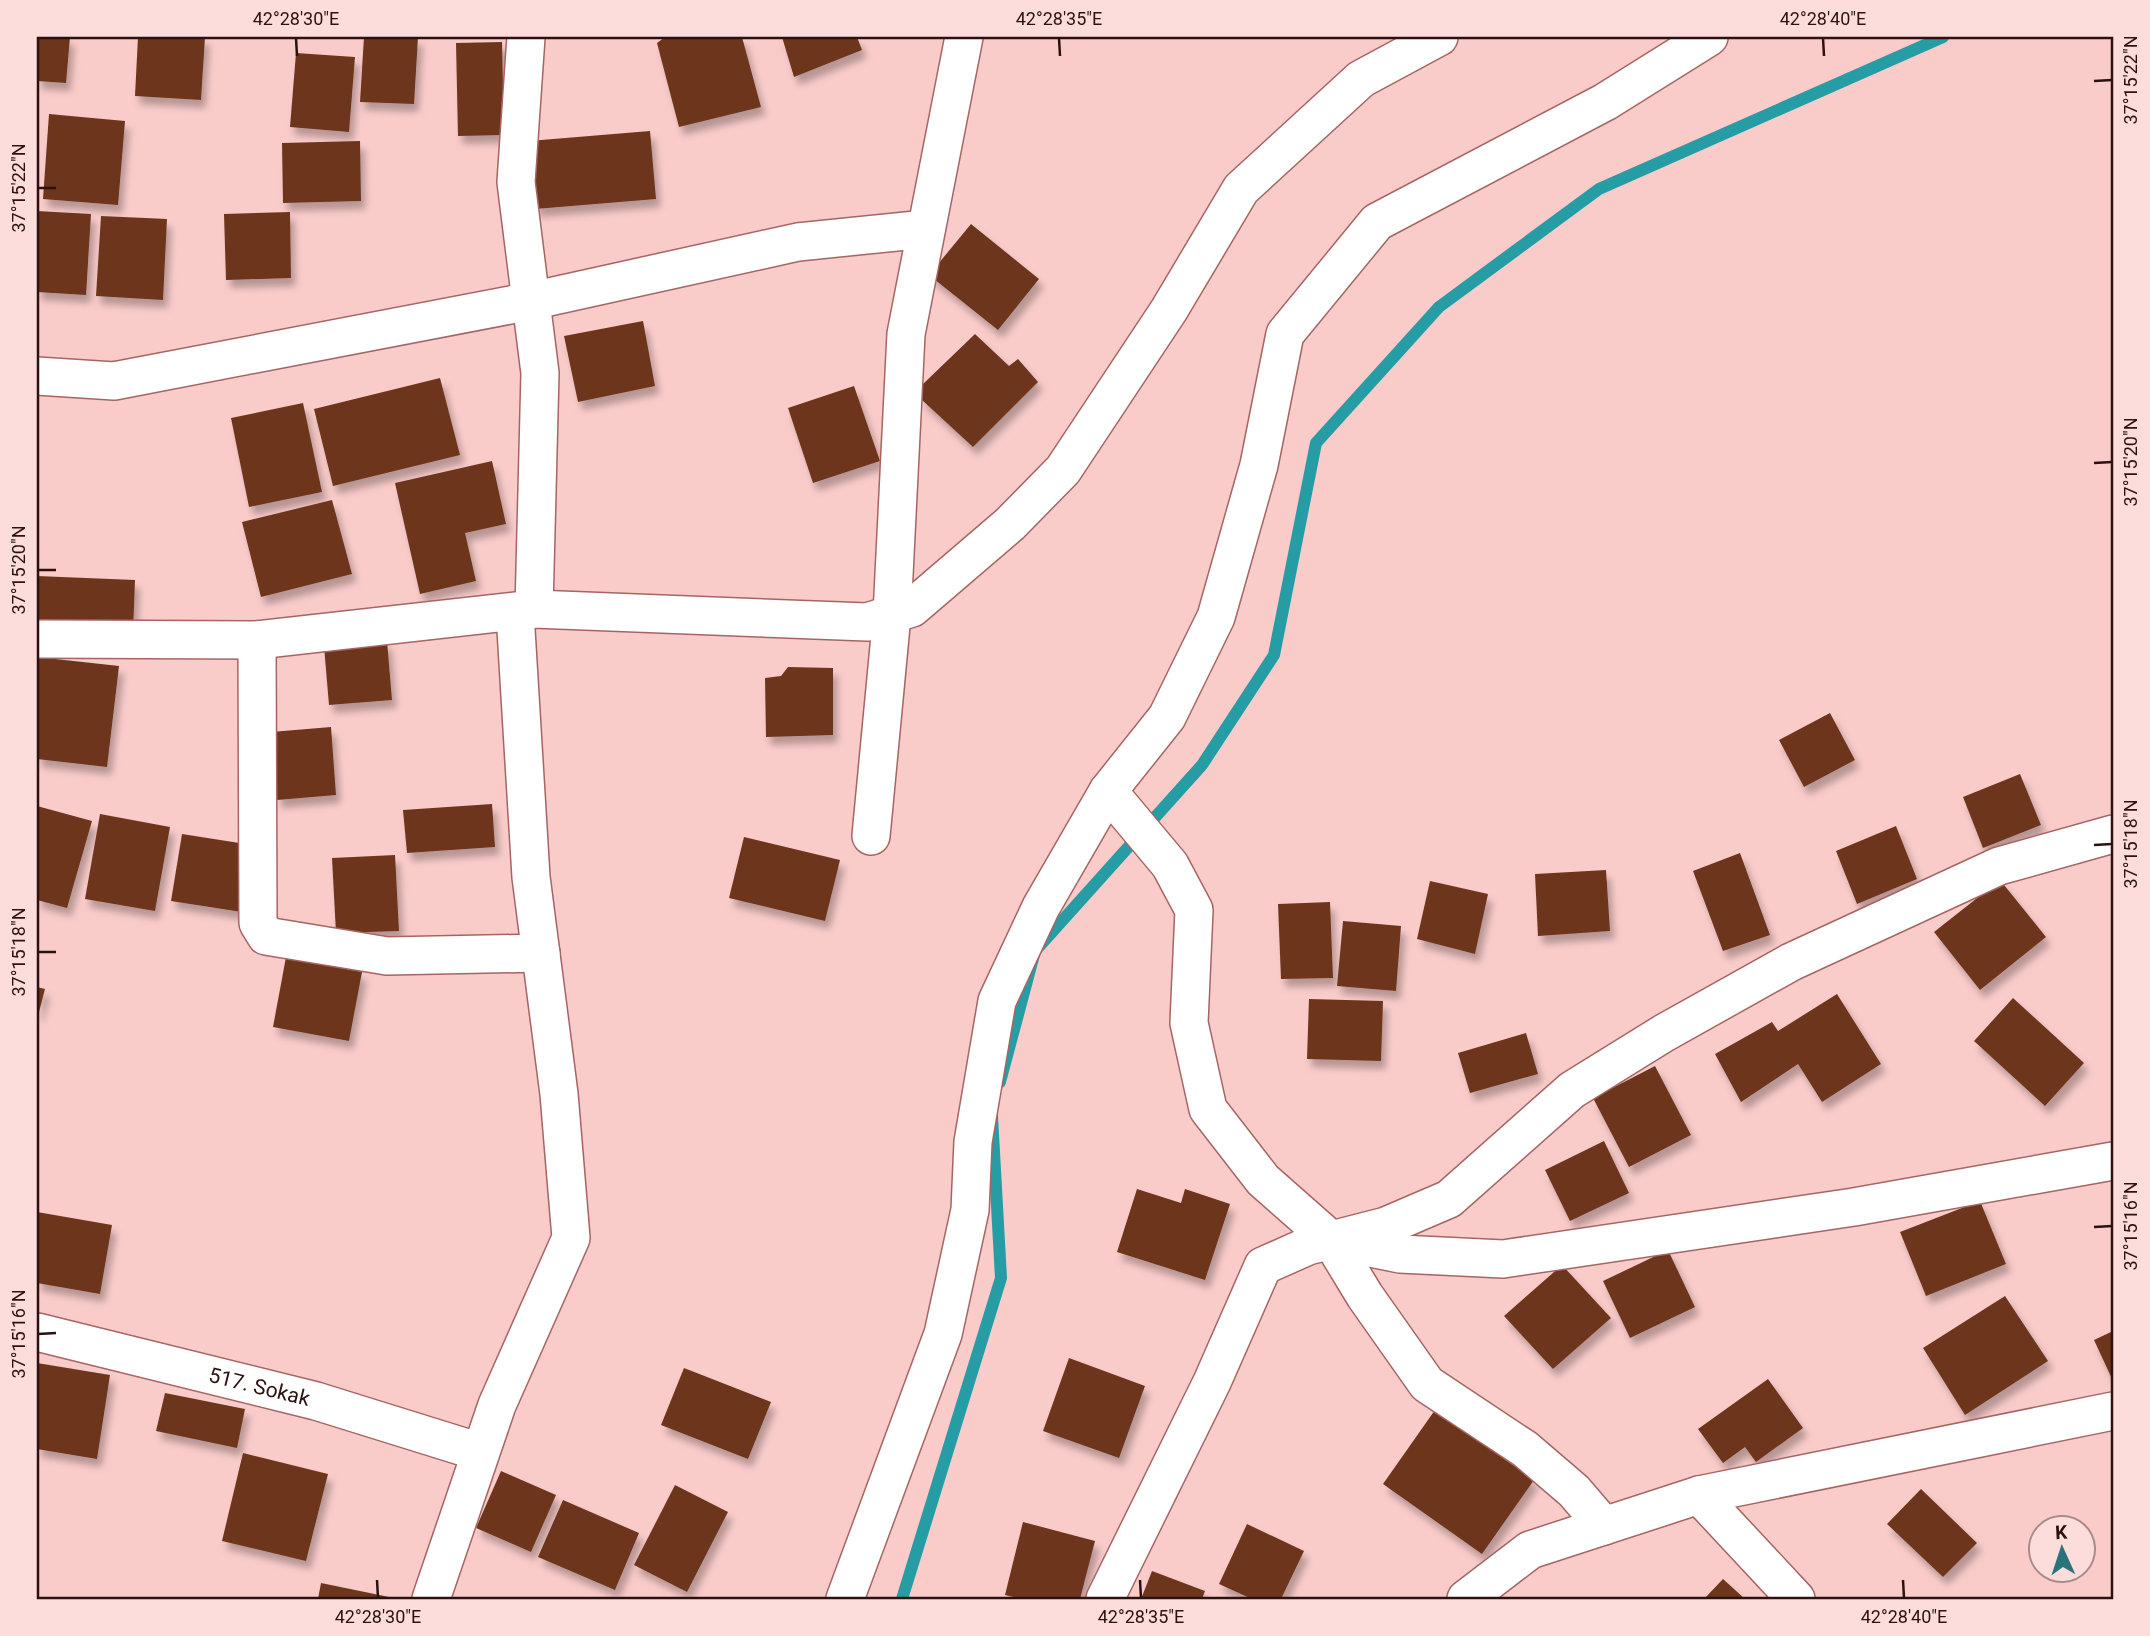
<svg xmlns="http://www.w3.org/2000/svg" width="2150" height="1636" font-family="Roboto,sans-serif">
<defs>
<filter id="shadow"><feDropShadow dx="4.5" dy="8" stdDeviation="3.5" flood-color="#0004"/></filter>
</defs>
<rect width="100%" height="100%" fill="#f9ccca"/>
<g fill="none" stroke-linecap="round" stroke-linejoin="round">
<g stroke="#269da5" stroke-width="12">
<path d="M1000,1082l35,-131 167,-186 72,-110 42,-212 123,-136 160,-118 344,-152"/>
<path d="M902,1599l99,-321 -9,-162"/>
</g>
</g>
<g fill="#6c361f" filter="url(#shadow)">
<path d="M37,37h33l-4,46 -29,-2z"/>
<path d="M138,37h67l-4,63 -66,-4z"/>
<path d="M364,37h54l-4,67 -54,-2z"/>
<path d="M665,37h77l19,70 -82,20 -22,-84z"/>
<path d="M782,37h75l5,13 -68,27z"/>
<path d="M502,42l2,93 -46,1 -2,-93z"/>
<path d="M296,53l59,4 -6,75 -59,-5z"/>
<path d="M49,114l76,7 -7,84 -75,-6z"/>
<path d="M650,131l6,68 -121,10 -6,-68z"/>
<path d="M360,141l1,60 -78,2 -1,-60z"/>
<path d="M37,211l54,3 -5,81 -49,-3z"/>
<path d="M290,212l1,66 -65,2 -2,-66z"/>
<path d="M101,216l66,3 -4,81 -67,-4z"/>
<path d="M971,224l68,55 -41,51 -69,-55z"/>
<path d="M643,321l12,65 -77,16 -14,-66z"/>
<path d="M975,334l34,32 9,-7 20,23 -65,65 -51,-47v-15z"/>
<path d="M440,378l20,77 -127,31 -19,-77z"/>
<path d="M854,386l26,75 -67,22 -25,-75z"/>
<path d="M303,403l19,89 -73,15 -18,-89z"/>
<path d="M492,461l14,63 -41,9 11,48 -56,13 -25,-111z"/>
<path d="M332,500l20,74 -91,23 -19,-75z"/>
<path d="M37,576l98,4 -2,52 -96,-4z"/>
<path d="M387,641l5,59 -63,5 -5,-59z"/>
<path d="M37,657l82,9 -12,101 -70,-8z"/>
<path d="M788,667l45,1v67l-67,2 -1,-59 16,-2z"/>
<path d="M1830,713l25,47 -51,27 -25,-47z"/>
<path d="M331,727l5,68 -59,5 -6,-68z"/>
<path d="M2020,774l21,51 -58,23 -20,-51z"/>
<path d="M492,804l3,43 -88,6 -4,-43z"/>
<path d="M37,806l55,15 -25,87 -30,-8z"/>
<path d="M100,814l70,13 -15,84 -70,-12z"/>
<path d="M1896,826l21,53 -60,25 -21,-53z"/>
<path d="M182,834l70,11 -10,67 -71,-11z"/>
<path d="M744,837l96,23 -15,61 -96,-23z"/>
<path d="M1740,853l30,82 -47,16 -30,-80z"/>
<path d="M395,855l4,76 -63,2 -4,-75z"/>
<path d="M1606,870l4,61 -72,5 -3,-62z"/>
<path d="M2000,880l46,57 -66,53 -46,-58z"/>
<path d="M1430,881l58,13 -13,60 -58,-15z"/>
<path d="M1330,902l3,76 -52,1 -3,-75z"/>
<path d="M1343,921l58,5 -5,65 -59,-5z"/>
<path d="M286,957l76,15 -13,69 -76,-14z"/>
<path d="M37,987l8,2 -7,27h-1z"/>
<path d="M1837,994l44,70 -59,38 -24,-38 -57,38 -26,-48 57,-32 6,9z"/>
<path d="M2013,998l71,65 -39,43 -71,-65z"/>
<path d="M1309,999l74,2 -2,60 -74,-2z"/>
<path d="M1526,1033l12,41 -68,19 -12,-40z"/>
<path d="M1655,1066l36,69 -62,32 -36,-69z"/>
<path d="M1604,1141l25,52 -59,28 -25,-51z"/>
<path d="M1137,1189l44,14 4,-14 45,15 -25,76 -88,-28z"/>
<path d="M1980,1201l26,63 -80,32 -26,-64z"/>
<path d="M37,1212l75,13 -12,69 -63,-11z"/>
<path d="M1668,1250l27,57 -65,31 -27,-57z"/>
<path d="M1562,1265l49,53 -58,51 -49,-53z"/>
<path d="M2005,1296l43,65 -83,54 -42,-67z"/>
<path d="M2113,1331v50l-19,-41z"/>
<path d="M1069,1358l76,28 -26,72 -76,-27z"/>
<path d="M37,1363l73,12 -13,84 -60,-10z"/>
<path d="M684,1368l87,34 -23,57 -87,-34z"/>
<path d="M1768,1379l35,49 -47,34 -11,-15 -22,16 -25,-34z"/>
<path d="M165,1393l80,16 -8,39 -81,-17z"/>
<path d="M1435,1410l99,70 -52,74 -99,-70z"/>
<path d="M243,1453l85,21 -22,87 -84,-20z"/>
<path d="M501,1471l55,24 -25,57 -55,-24z"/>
<path d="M675,1485l53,27 -41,80 -53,-27z"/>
<path d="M1921,1489l56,54 -34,34 -56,-53z"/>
<path d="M563,1500l76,33 -24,57 -77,-33z"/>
<path d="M1023,1522l72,19 -15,58h-58l-17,-4z"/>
<path d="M1247,1524l57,27 -23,48h-29l-33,-15z"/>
<path d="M1152,1571l53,20 -3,8h-61z"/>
<path d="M1723,1579l22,20h-41z"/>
<path d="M321,1583l73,15v1h-76z"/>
</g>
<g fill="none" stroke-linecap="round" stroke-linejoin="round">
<defs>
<g id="street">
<path d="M526,37l-10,145 24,191 -6,236"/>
<path d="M37,376l77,5 417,-80 267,-59 128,-13"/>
<path d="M37,639l220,1 277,-31 333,13 45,-14 98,-84 53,-54 106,-160 72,-121 120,-110 78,-42"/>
<path d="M257,640l1,283 8,13 121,20 154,-3"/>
<path d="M1108,791l62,74 24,45 -5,113 19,86 55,71 68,60 69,14 103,5 351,-52 259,-46"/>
<path d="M871,836l21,-221 14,-281 58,-297"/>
<path d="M1331,1240l34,56 62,88 98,65 49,42 30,35"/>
<path id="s1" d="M37,1332l279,69 164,51"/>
<path d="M1699,1495l97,104"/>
<path d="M431,1599l66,-194 74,-167 -12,-144 -28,-217 -16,-264"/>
<path d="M845,1599l98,-265 27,-124 3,-68 24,-141 44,-94 67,-116 59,-74 49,-100 43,-152 26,-131 92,-112 228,-120 104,-65"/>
<path d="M1105,1599l107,-217 51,-116 45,-20 78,-20 63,-27 123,-109 92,-57 127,-71 208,-96 114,-32"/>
<path d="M1466,1599l64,-49 169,-55 414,-84"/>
</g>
</defs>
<use href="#street" stroke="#a66563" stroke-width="40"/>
<use href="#street" stroke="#fff" stroke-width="37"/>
</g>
<path fill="none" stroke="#2b1211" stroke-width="2.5" d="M296,38l1,18M1059,38l1,18M1823,38l1,18M2094,81l18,-1M38,188h18M2094,463l18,-1M38,570h18M2094,845l18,-1M38,952h18M2094,1227l18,-1M38,1334l18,-1M377,1580l1,18M1140,1580l1,18M1903,1580l1,18"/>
<g text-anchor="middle" stroke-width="7" stroke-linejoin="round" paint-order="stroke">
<g font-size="21" fill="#2b1211" stroke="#fcdddc">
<text dy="7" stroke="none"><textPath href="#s1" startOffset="229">517. Sokak</textPath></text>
</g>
</g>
<rect width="2150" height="1636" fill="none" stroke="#fcdddc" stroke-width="77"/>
<g transform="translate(2062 1549) rotate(357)"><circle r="33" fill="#fcdddc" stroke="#a88c8b" stroke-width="2"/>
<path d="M0-5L12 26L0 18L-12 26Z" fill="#297379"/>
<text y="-10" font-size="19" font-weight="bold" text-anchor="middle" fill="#2b1211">K</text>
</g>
<rect x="38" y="38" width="2074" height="1560" fill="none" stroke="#2b1211" stroke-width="2.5"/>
<g font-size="18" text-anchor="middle" fill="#2b1211">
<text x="296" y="25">42°28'30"E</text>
<text x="1059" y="25">42°28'35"E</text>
<text x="1823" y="25">42°28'40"E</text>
<text transform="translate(2131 80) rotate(-90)" y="6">37°15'22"N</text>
<text transform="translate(19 188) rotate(-90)" y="6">37°15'22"N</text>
<text transform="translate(2131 462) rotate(-90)" y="6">37°15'20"N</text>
<text transform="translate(19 570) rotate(-90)" y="6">37°15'20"N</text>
<text transform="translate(2131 844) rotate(-90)" y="6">37°15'18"N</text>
<text transform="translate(19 952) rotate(-90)" y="6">37°15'18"N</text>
<text transform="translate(2131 1226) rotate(-90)" y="6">37°15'16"N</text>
<text transform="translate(19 1334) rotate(-90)" y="6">37°15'16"N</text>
<text x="378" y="1623">42°28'30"E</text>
<text x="1141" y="1623">42°28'35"E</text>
<text x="1904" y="1623">42°28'40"E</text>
</g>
</svg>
